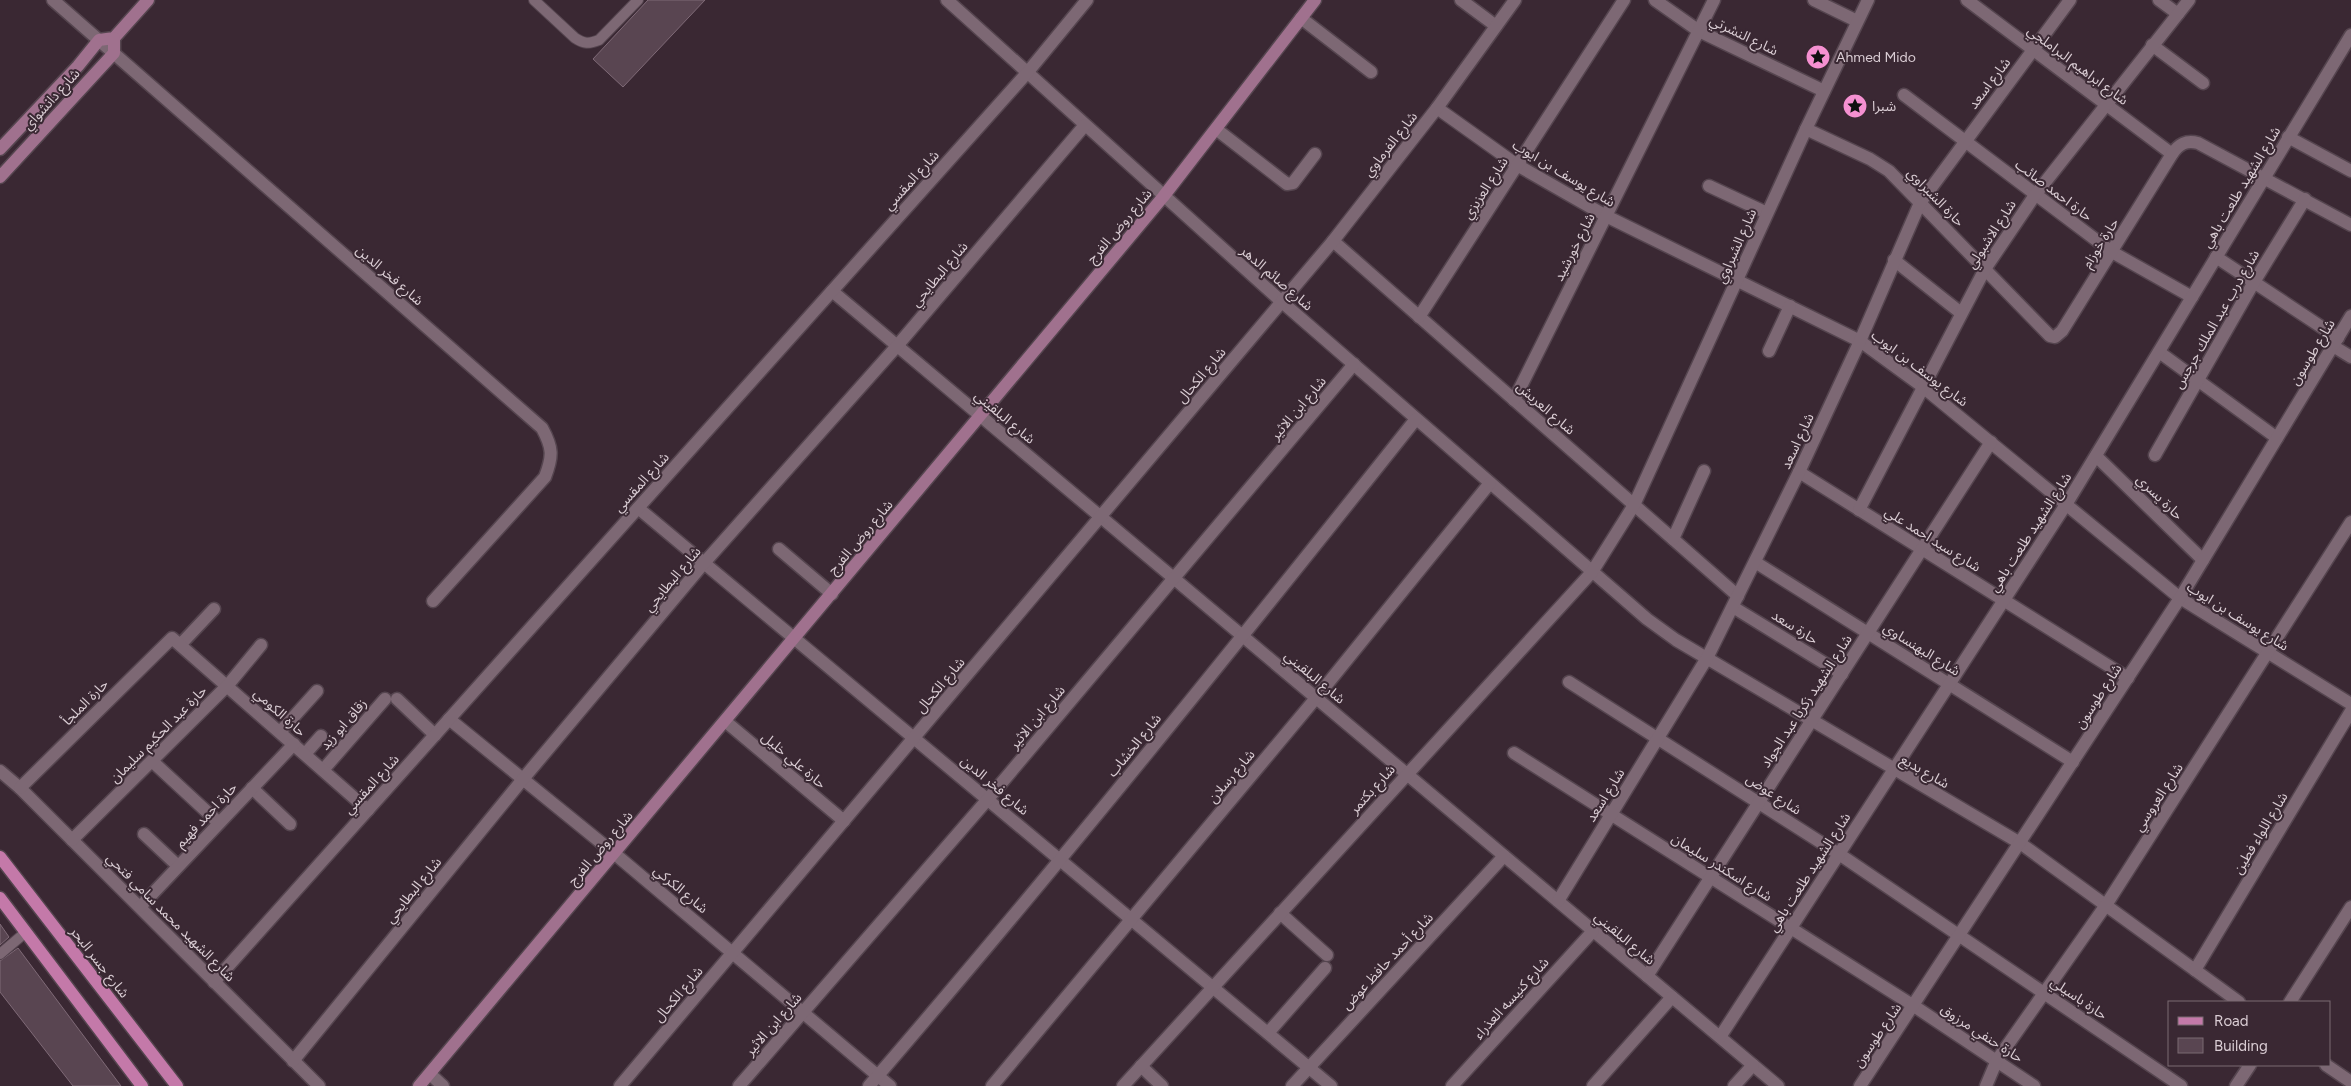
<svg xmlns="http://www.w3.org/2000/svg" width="2351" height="1086" font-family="Figtree,'Noto Sans Arabic',sans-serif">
<rect width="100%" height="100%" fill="#3a2833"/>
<g fill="#594551" stroke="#7f6a77">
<path d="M648,0h57l-82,87 -30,-28z"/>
<path d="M0,924l9,13 -9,8z"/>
<path d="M18,948l103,138h-48l-73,-94v-31z"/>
</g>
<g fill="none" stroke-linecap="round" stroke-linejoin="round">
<defs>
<g id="lane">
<path d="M534,0l41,38c9,6 14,6 24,2l39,-40"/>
<path d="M0,954l26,-22"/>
</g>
<g id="street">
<path d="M53,0l489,428c11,20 11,28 3,49l-112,124"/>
<path d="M947,0l335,302 365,317 29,21 344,203 219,159"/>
<path d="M1461,0l35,26"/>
<path d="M1655,0l44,31 125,60"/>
<path d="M1814,0l43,21"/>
<path d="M1967,0l205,154"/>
<path d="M2159,0l19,14"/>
<path d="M1301,18l70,54"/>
<path d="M2152,45l51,38"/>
<path d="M1904,95l208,157 80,45"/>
<path d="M1437,108l80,57 89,51 254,125 63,46 257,211 171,106"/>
<path d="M1216,129l71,55 6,-1 22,-29"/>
<path d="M1806,129l64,30 19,12 161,165 5,1 7,-6 110,-177c7,-10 14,-14 26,-11l153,82"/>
<path d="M2288,137l63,34"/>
<path d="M1709,186l58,27"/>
<path d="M1333,241l405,355"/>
<path d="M2216,257l122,81"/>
<path d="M1894,260l67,53"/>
<path d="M832,291l946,795"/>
<path d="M1419,317l205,-317"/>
<path d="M2333,346l18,11"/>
<path d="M1769,351l21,-45"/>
<path d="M2159,352l118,86"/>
<path d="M1514,400l200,-400"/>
<path d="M2155,455l99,-173 51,-83"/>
<path d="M2096,456l107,104"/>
<path d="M1799,472l329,206"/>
<path d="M638,508l693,578"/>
<path d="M1859,510l126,-241 50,-74 154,-195"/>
<path d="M1673,539l31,-68"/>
<path d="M779,549l53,45"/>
<path d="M1755,562l318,200"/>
<path d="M1733,607l109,67"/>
<path d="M181,644l33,-35"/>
<path d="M1569,682l270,172 342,232"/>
<path d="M397,699l38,36"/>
<path d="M449,719l166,135 275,232"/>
<path d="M725,721l119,100"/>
<path d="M280,732l37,-41"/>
<path d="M1514,753l400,253 120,80"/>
<path d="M305,754l16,-18"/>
<path d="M152,761l67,62"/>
<path d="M323,770l62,-71"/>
<path d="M0,771l20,17 299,298"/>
<path d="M20,788l152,-150 196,172"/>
<path d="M252,788l38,36"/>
<path d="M144,834l34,32"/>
<path d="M72,840l156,-155 33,-40"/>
<path d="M1558,901l149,-243 92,-186 61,-131 60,-138 150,-203"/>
<path d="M140,907l154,-163"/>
<path d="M1280,913l47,42"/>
<path d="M2195,970l156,-259"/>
<path d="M1647,976l344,-534"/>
<path d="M214,982l813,-909 60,-73"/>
<path d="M2290,1002l61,-95"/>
<path d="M1268,1033l57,-65"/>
<path d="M1720,1037l347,-534 284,-468"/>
<path d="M293,1061l230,-282 181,-216 193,-217 188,-221"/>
<path d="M2326,1065l25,17"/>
<path d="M1141,1066l21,20"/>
<path d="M430,1074l13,12"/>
<path d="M620,1086l713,-845 104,-133 78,-108"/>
<path d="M739,1086l249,-287 366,-435"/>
<path d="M869,1086c188,-218 368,-442 547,-667"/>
<path d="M992,1086l324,-388 174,-215"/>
<path d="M1123,1086l469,-514 42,-67 172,-376 62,-129"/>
<path d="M1292,1086l212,-230"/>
<path d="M1452,1086l141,-155"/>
<path d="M1593,1086l79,-89"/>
<path d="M1734,1086l19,-21"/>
<path d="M1860,1086l320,-488 171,-282"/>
<path d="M1986,1086l11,-26 109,-155 245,-383"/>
<path d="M2236,1086l14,-21"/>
</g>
<g id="secondary">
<path d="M0,149l78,-83 21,-26 15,-2 34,-38"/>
<path d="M0,177l114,-124v-15"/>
<path d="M419,1086l744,-889 152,-197"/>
</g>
<g id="primary">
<path d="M0,857l177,229"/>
<path d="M0,898l142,188"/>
</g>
</defs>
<use href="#lane" stroke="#55454f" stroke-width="12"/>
<use href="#street" stroke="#55454f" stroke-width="15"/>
<use href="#secondary" stroke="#55454f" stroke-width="15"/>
<use href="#primary" stroke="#55454f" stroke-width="15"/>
<use href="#lane" stroke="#7d6874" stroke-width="10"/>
<use href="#street" stroke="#7d6874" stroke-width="12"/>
<use href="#secondary" stroke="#a0718e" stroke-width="12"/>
<use href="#primary" stroke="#c479a9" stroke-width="12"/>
</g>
<defs>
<symbol id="sight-disc" viewBox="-11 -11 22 22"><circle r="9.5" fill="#f590d1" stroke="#3a2833"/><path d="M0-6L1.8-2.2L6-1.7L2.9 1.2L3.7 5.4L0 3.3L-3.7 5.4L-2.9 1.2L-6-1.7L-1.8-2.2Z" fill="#111"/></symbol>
</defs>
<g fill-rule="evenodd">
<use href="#sight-disc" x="1804" y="43" width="28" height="28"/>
<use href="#sight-disc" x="1841" y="92" width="28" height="28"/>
</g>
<g text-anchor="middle" stroke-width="4" stroke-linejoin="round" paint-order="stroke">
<g font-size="14" fill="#dacdd4" stroke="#3a2833">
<text transform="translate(1744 35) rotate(26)" y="5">شارع النشرتي</text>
<text transform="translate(2078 65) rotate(37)" y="5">شارع ابراهيم البراملجي</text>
<text transform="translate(1989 83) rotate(-53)" y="5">شارع اسعد</text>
<text transform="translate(51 99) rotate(-48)" y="5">شارع دانشواي</text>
<text transform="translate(1390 144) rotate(-52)" y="5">شارع الفرماوي</text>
<text transform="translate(1564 173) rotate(31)" y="5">شارع يوسف بن ايوب</text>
<text transform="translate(911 180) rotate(-48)" y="5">شارع المقسي</text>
<text transform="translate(2241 187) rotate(-59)" y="5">شارع الشهيد طلعت باهي</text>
<text transform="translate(1485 188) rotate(-57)" y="5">شارع العزيزي</text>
<text transform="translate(2054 190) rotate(37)" y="5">حارة احمد صائب</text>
<text transform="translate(1936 197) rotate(46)" y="5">حارة الشبراوي</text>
<text transform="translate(1119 226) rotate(-50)" y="5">شارع روض الفرج</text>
<text transform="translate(1991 234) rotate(-57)" y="5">شارع الاشبولي</text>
<text transform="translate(2100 243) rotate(-58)" y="5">حارة خوزام</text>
<text transform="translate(1736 246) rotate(-66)" y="5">شارع الشبراوي</text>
<text transform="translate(1574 247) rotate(-63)" y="5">شارع خورشيد</text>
<text transform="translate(939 274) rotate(-50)" y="5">شارع البطايحي</text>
<text transform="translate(390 275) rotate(41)" y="5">شارع فخر الدين</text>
<text transform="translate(1277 278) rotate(41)" y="5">شارع صائم الدهر</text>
<text transform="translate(2216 319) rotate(-60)" y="5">شارع درب عبد الملك جرجس</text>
<text transform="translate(2312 352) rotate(-59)" y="5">شارع طوسون</text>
<text transform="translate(1920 368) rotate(37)" y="5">شارع يوسف بن ايوب</text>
<text transform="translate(1201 375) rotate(-50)" y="5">شارع الكحال</text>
<text transform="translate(1298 408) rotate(-50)" y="5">شارع ابن الاثير</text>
<text transform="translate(1546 408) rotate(41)" y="5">شارع العريش</text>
<text transform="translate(1005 417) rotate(40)" y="5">شارع البلقيني</text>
<text transform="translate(1797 441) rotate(-65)" y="5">شارع اسعد</text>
<text transform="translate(641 482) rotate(-48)" y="5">شارع المقسي</text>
<text transform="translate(2160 497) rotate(44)" y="5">حارة يسري</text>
<text transform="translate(2030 532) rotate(-57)" y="5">شارع الشهيد طلعت باهي</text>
<text transform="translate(860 537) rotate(-50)" y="5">شارع روض الفرج</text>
<text transform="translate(1933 539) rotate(32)" y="5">شارع سيد احمد علي</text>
<text transform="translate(672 579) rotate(-50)" y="5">شارع البطايحي</text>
<text transform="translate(2238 616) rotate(32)" y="5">شارع يوسف بن ايوب</text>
<text transform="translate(1795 627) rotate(32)" y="5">حارة سعد</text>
<text transform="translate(1922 649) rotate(32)" y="5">شارع البهنساوي</text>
<text transform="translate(1315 677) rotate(40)" y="5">شارع البلقيني</text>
<text transform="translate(940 685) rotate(-50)" y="5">شارع الكحال</text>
<text transform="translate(2098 696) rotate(-57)" y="5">شارع طوسون</text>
<text transform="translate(1806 701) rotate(-57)" y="5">شارع الشهيد زكريا عبد الجواد</text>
<text transform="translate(85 702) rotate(-45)" y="5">حارة الملجأ</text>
<text transform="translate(280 712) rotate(42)" y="5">حارة الكومي</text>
<text transform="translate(1037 717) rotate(-50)" y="5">شارع ابن الاثير</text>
<text transform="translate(343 724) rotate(-49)" y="5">زقاق ابو زيد</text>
<text transform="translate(158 734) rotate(-45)" y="5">حارة عبد الحكيم سليمان</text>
<text transform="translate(1134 745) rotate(-51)" y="5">شارع الخشاب</text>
<text transform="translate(794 760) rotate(40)" y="5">حارة علي خليل</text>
<text transform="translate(1925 771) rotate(30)" y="5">شارع بديع</text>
<text transform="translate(1231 776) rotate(-50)" y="5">شارع رسلان</text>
<text transform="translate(371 784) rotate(-48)" y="5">شارع المقسي</text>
<text transform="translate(995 785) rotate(40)" y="5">شارع فخر الدين</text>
<text transform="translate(1372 789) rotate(-48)" y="5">شارع بكتمر</text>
<text transform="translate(1774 794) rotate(33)" y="5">شارع عوض</text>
<text transform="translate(1605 795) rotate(-58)" y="5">شارع اسعد</text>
<text transform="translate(2158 797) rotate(-57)" y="5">شارع العروسي</text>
<text transform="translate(206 815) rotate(-47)" y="5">حارة احمد فهيم</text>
<text transform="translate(2260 833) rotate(-59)" y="5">شارع اللواء فطين</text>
<text transform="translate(600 848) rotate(-50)" y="5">شارع روض الفرج</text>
<text transform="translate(1722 867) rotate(32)" y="5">شارع اسكندر سليمان</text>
<text transform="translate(1809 872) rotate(-57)" y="5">شارع الشهيد طلعت باهي</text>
<text transform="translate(681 889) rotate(40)" y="5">شارع الكركي</text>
<text transform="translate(413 890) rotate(-51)" y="5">شارع البطايحي</text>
<text transform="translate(171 917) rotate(45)" y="5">شارع الشهيد محمد سامي فتحي</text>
<text transform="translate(1625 938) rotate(40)" y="5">شارع البلقيني</text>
<text transform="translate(1387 961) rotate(-47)" y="5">شارع أحمد حافظ عوض</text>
<text transform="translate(100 962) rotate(52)" y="5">شارع جسر البحر</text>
<text transform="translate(678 994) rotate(-50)" y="5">شارع الكحال</text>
<text transform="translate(1511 998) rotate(-48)" y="5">شارع كنيسه العذراء</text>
<text transform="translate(2079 998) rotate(34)" y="5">حارة باسيلي</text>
<text transform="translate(773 1024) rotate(-49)" y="5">شارع ابن الاثير</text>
<text transform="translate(1982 1033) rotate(33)" y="5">حارة حنفي مرزوق</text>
<text transform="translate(1877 1035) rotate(-56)" y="5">شارع طوسون</text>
</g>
<g font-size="14" fill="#dacdd4" stroke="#3a2833" text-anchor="start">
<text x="1836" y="62">Ahmed Mido</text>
<text x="1872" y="111">شبرا</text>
</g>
</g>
<rect x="2168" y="1001" width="162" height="65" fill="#3a2833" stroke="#7a6a73"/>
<rect x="2178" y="1017" width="25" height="8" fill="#c479a9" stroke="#7a6a73"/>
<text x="2214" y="1026" font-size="15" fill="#dacdd4">Road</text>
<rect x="2178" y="1038" width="25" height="15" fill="#594551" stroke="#7a6a73"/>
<text x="2214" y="1051" font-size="15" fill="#dacdd4">Building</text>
</svg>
